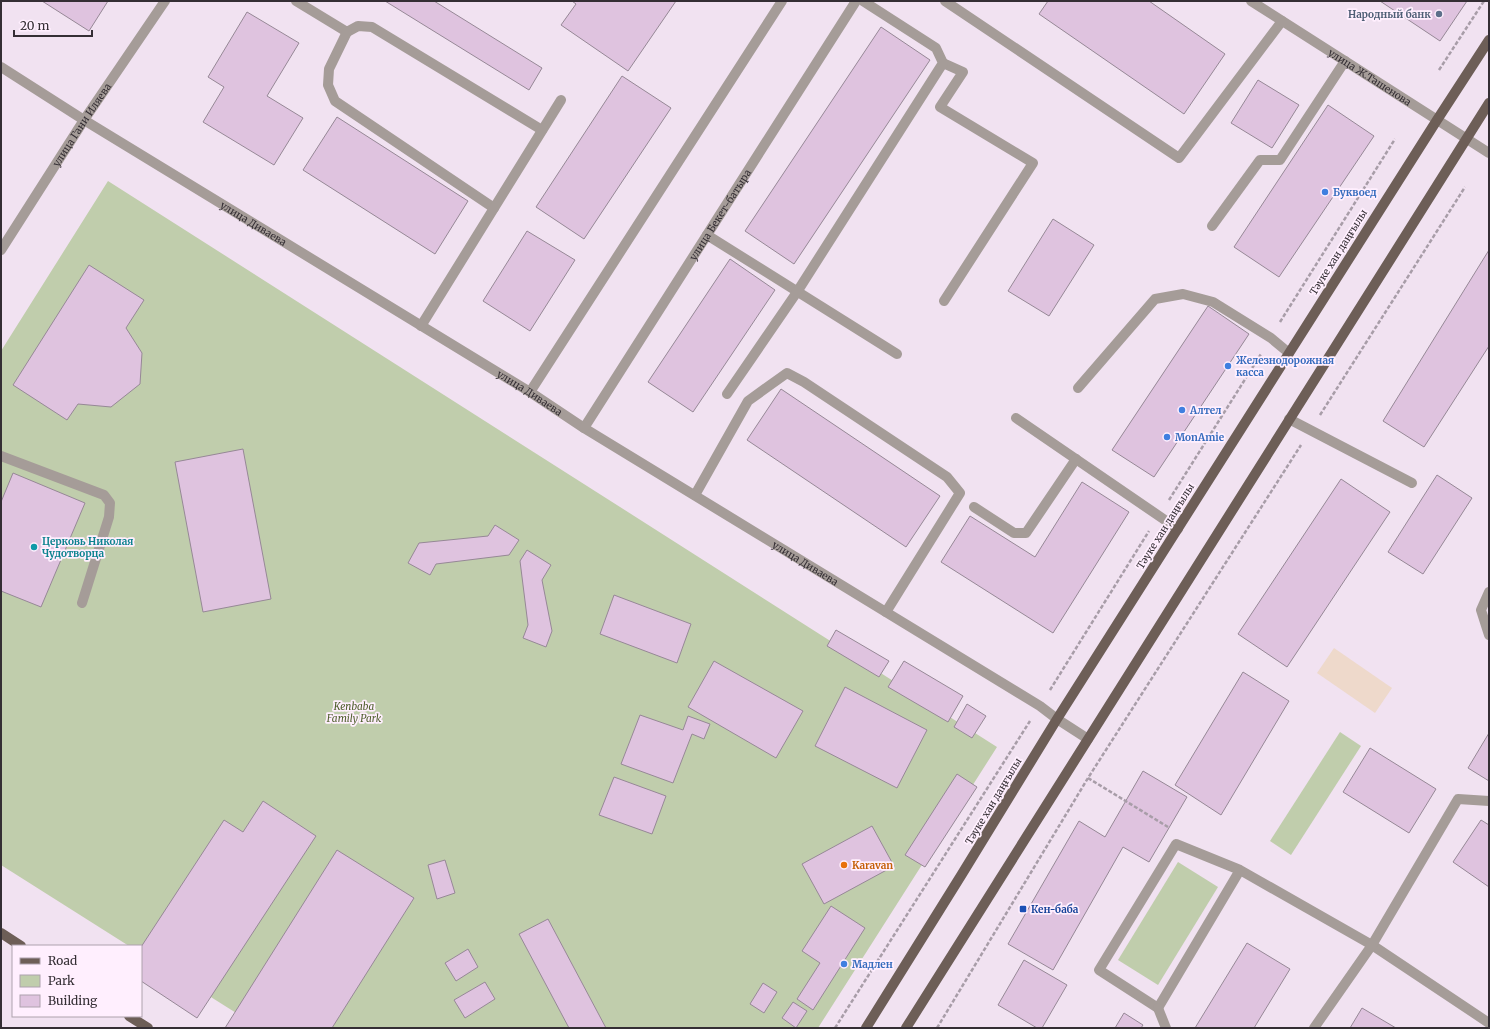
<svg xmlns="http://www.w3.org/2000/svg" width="1490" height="1029" font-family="Merriweather,serif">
<rect width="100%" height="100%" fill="#f1e2f1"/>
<path fill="#eed9cb" d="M1334,648l58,40 -17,25 -58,-40z"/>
<g fill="#c0cdac">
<path d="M108,181l889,566 -179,281h-558l-119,-75v-7h-12l-128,-81v-514z"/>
<path d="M1340,732l21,14 -70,109 -21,-14z"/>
<path d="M1178,862l40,25 -60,98 -40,-25z"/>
</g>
<g fill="#dfc3df" stroke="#968896">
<path d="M42,1h66l-19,30z"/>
<path d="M385,1h49l108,67 -13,22z"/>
<path d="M572,1h104l-48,70 -67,-46 15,-21z"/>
<path d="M1048,1h101l76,53 -41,60 -145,-100z"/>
<path d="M1380,1h87l-27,40z"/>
<path d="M247,12l52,31 -32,53 36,22 -29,47 -71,-43 21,-35 -16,-10z"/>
<path d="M881,27l49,33 -136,204 -49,-33z"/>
<path d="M622,76l49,32 -87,131 -48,-32z"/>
<path d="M1258,80l41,25 -27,43 -41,-25z"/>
<path d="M1328,105l46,31 -95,141 -45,-30z"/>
<path d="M337,117l131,84 -33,53 -132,-84z"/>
<path d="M1053,219l41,26 -45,71 -41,-25z"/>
<path d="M527,231l48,29 -45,71 -47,-30z"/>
<path d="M1489,250v96l-65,101 -41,-26z"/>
<path d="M730,259l45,31 -82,122 -45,-30z"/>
<path d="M89,265l55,35 -18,28 16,25 -2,31 -29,23 -33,-3 -11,16 -54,-35z"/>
<path d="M1208,306l41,28 -95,143 -42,-27z"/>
<path d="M781,389l159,107 -34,51 -159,-107z"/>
<path d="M243,449l28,150 -68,13 -28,-150z"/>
<path d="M13,473l72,30 -44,104 -40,-16v-89z"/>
<path d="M1437,475l35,23 -49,76 -35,-22z"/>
<path d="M1341,479l49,33 -103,155 -49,-33z"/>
<path d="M1082,482l47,30 -76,121 -112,-71 29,-46 65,41z"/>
<path d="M495,525l24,15 -10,15 -73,9 -6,11 -22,-12 11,-20 69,-7z"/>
<path d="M527,550l24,15 -9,15 10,51 -6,16 -23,-9 5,-13 -8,-64z"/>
<path d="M614,595l77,29 -14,39 -77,-29z"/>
<path d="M836,630l53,31 -10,16 -52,-31z"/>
<path d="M714,661l89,50 -27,47 -88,-51z"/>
<path d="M904,661l59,35 -15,26 -60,-35z"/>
<path d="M1243,672l46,29 -68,114 -46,-30z"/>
<path d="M845,687l82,43 -30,58 -82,-42z"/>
<path d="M967,704l19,12 -14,22 -18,-11z"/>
<path d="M640,715l43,15 5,-14 22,8 -6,15 -12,-5 -19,49 -52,-19z"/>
<path d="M1489,733v48l-21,-13z"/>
<path d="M1370,748l66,41 -27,44 -66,-41z"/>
<path d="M1143,771l44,26 -38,65 -26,-15 -70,123 -45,-26 71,-123 26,16z"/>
<path d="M957,774l20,13 -52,80 -20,-12z"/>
<path d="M614,777l52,19 -14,38 -53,-19z"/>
<path d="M263,801l53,35 -119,182 -56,-37v-34l83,-127 19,12z"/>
<path d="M1481,820l8,5v62l-36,-25z"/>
<path d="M872,826l22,40 -70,38 -22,-40z"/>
<path d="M337,850l77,48 -82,130h-107z"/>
<path d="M445,860l10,33 -18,6 -9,-34z"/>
<path d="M831,906l34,22 -52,82 -16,-11 23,-36 -18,-12z"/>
<path d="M548,919l58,109h-37l-50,-94z"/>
<path d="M1247,943l43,26 -36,59h-59z"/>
<path d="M468,949l10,18 -22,14 -11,-18z"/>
<path d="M1024,960l43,25 -25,43h-5l-39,-23z"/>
<path d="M485,982l10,17 -30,19 -11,-18z"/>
<path d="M763,983l14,9 -13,21 -14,-9z"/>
<path d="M793,1002l14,9 -11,17 -14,-10z"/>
<path d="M1362,1008l34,20h-46z"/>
<path d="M1124,1013l19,12 -2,3h-26z"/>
</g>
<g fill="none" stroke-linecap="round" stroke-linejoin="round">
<g stroke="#a89da8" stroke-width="2.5" stroke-dasharray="4 2" stroke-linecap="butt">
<path d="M1439,70l45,-69"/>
<path d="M1280,322l115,-183"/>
<path d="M1320,415l145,-228"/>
<path d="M1169,500l92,-146"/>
<path d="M1050,690l99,-159"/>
<path d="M1088,778l80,49"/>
<path d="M835,1028l195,-307"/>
<path d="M937,1028l151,-250 213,-333"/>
</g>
<g stroke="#a59c98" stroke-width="10">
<path d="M296,1l51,31 11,-6 14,1 170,103"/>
<path d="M945,1l234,157 103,-137"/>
<path id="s1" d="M1251,1l238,152"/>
<path d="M347,32l-18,37 -1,16 7,16 159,107"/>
<path d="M943,63l20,9 -23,35 93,56 -89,138"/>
<path id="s2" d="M1,67l83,53 446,272 54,36 456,278 17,13 31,20"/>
<path d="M1212,226l48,-66h20l65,-99"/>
<path d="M707,235l190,119"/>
<path id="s3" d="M1,250l83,-130 81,-119"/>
<path d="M421,326l140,-226"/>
<path d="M1078,388l77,-89 28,-5 30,8 58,36 18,15"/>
<path d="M530,392l252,-391"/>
<path d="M727,394l70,-102 146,-229 -7,-15 -73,-47"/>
<path d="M1016,418l162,111"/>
<path d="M1289,419l123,64"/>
<path id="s4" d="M584,428l272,-427"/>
<path d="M1,456l103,39 6,8 -1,14 -27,86"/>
<path d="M695,495l53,-94 39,-28 17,9 143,95 13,16 -74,119"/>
<path d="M974,507l40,26h12l50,-74"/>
<path d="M1489,592l-8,18 8,25"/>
<path d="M1240,870l-82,138 -59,-38 77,-126 64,26 132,75 117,78"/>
<path d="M1158,1008l8,20"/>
<path d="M1314,1028l58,-83 86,-146 31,2"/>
</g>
<g stroke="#6d5e57" stroke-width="10">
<path d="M1,933l20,13"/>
<path d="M129,1016l19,12"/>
<path d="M866,1028l96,-154 95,-155 380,-599 52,-80"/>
<path d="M906,1028l583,-925"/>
</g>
</g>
<circle fill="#5c6f8a" stroke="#ffeffe" stroke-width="1.5" cx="1439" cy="14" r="4"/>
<g fill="#3f7fe0" stroke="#ffeffe" stroke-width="1.5">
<circle cx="1325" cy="192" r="4"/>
<circle cx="1228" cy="366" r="4"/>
<circle cx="1182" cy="410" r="4"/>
<circle cx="1167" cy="437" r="4"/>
<circle cx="844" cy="964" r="4"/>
</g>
<circle fill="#0f9aa8" stroke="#ffeffe" stroke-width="1.5" cx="34" cy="547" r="4"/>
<circle fill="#e8710a" stroke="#ffeffe" stroke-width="1.5" cx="844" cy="865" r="4"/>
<rect fill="#1a4fb4" stroke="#ffeffe" stroke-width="1.5" x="1019" y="905" width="8" height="8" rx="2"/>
<g text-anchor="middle" stroke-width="3.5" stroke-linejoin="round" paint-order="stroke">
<g font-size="10" font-weight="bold" fill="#4e5e75" stroke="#ffeffe" text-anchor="end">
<text x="1431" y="18">Народный банк</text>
</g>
<g font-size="10" fill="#342e34" stroke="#ffeffe">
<text dy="4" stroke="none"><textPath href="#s1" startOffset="141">улица Ж.Ташенова</textPath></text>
<text dy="4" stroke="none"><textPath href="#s3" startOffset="149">улица Гани Иляева</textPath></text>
<text dy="4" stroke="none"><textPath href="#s4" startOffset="253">улица Бекет-батыра</textPath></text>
<text dy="4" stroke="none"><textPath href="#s2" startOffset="297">улица Диваева</textPath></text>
<text transform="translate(1338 252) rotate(-58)" y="4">Тәуке хан даңғылы</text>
<text dy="4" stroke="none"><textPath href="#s2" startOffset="621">улица Диваева</textPath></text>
<text transform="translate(1165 526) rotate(-58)" y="4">Тәуке хан даңғылы</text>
<text dy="4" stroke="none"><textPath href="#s2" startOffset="945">улица Диваева</textPath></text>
<text transform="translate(993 801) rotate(-59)" y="4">Тәуке хан даңғылы</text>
</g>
<g font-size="10" font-weight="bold" fill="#366cbe" stroke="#ffeffe" text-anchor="start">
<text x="1333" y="196">Буквоед</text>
<text x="1236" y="364">Железнодорожная<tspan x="1236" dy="12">касса</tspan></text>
<text x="1190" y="414">Алтел</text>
<text x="1175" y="441">MonAmie</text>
<text x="852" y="968">Мадлен</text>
</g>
<g font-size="10" font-weight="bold" fill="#0d838f" stroke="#ffeffe" text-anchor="start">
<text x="42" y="545">Церковь Николая<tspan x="42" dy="12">Чудотворца</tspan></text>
</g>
<g font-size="10" font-style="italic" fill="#4c5d29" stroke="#ffeffe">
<text x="354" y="710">Kenbaba<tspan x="354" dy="12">Family Park</tspan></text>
</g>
<g font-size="10" font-weight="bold" fill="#c56008" stroke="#ffeffe" text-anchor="start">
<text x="852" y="869">Karavan</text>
</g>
<g font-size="10" font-weight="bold" fill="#164399" stroke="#ffeffe" text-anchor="start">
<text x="1031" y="913">Кен-баба</text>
</g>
</g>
<rect width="1490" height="1029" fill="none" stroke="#342e34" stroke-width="4"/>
<rect x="12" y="945" width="130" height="72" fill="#ffeffe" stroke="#aea2ad"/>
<rect x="20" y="958" width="20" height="6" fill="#6d5e57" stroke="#aea2ad"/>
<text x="48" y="965" font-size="12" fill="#342e34">Road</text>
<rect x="20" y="975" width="20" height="12" fill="#c0cdac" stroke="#aea2ad"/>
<text x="48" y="985" font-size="12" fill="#342e34">Park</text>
<rect x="20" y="995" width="20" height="12" fill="#dfc3df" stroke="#aea2ad"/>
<text x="48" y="1005" font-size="12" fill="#342e34">Building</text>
<path d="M14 30v6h78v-6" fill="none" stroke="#342e34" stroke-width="2"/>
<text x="20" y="30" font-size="12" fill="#342e34" stroke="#ffeffe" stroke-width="3" paint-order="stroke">20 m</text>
</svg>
